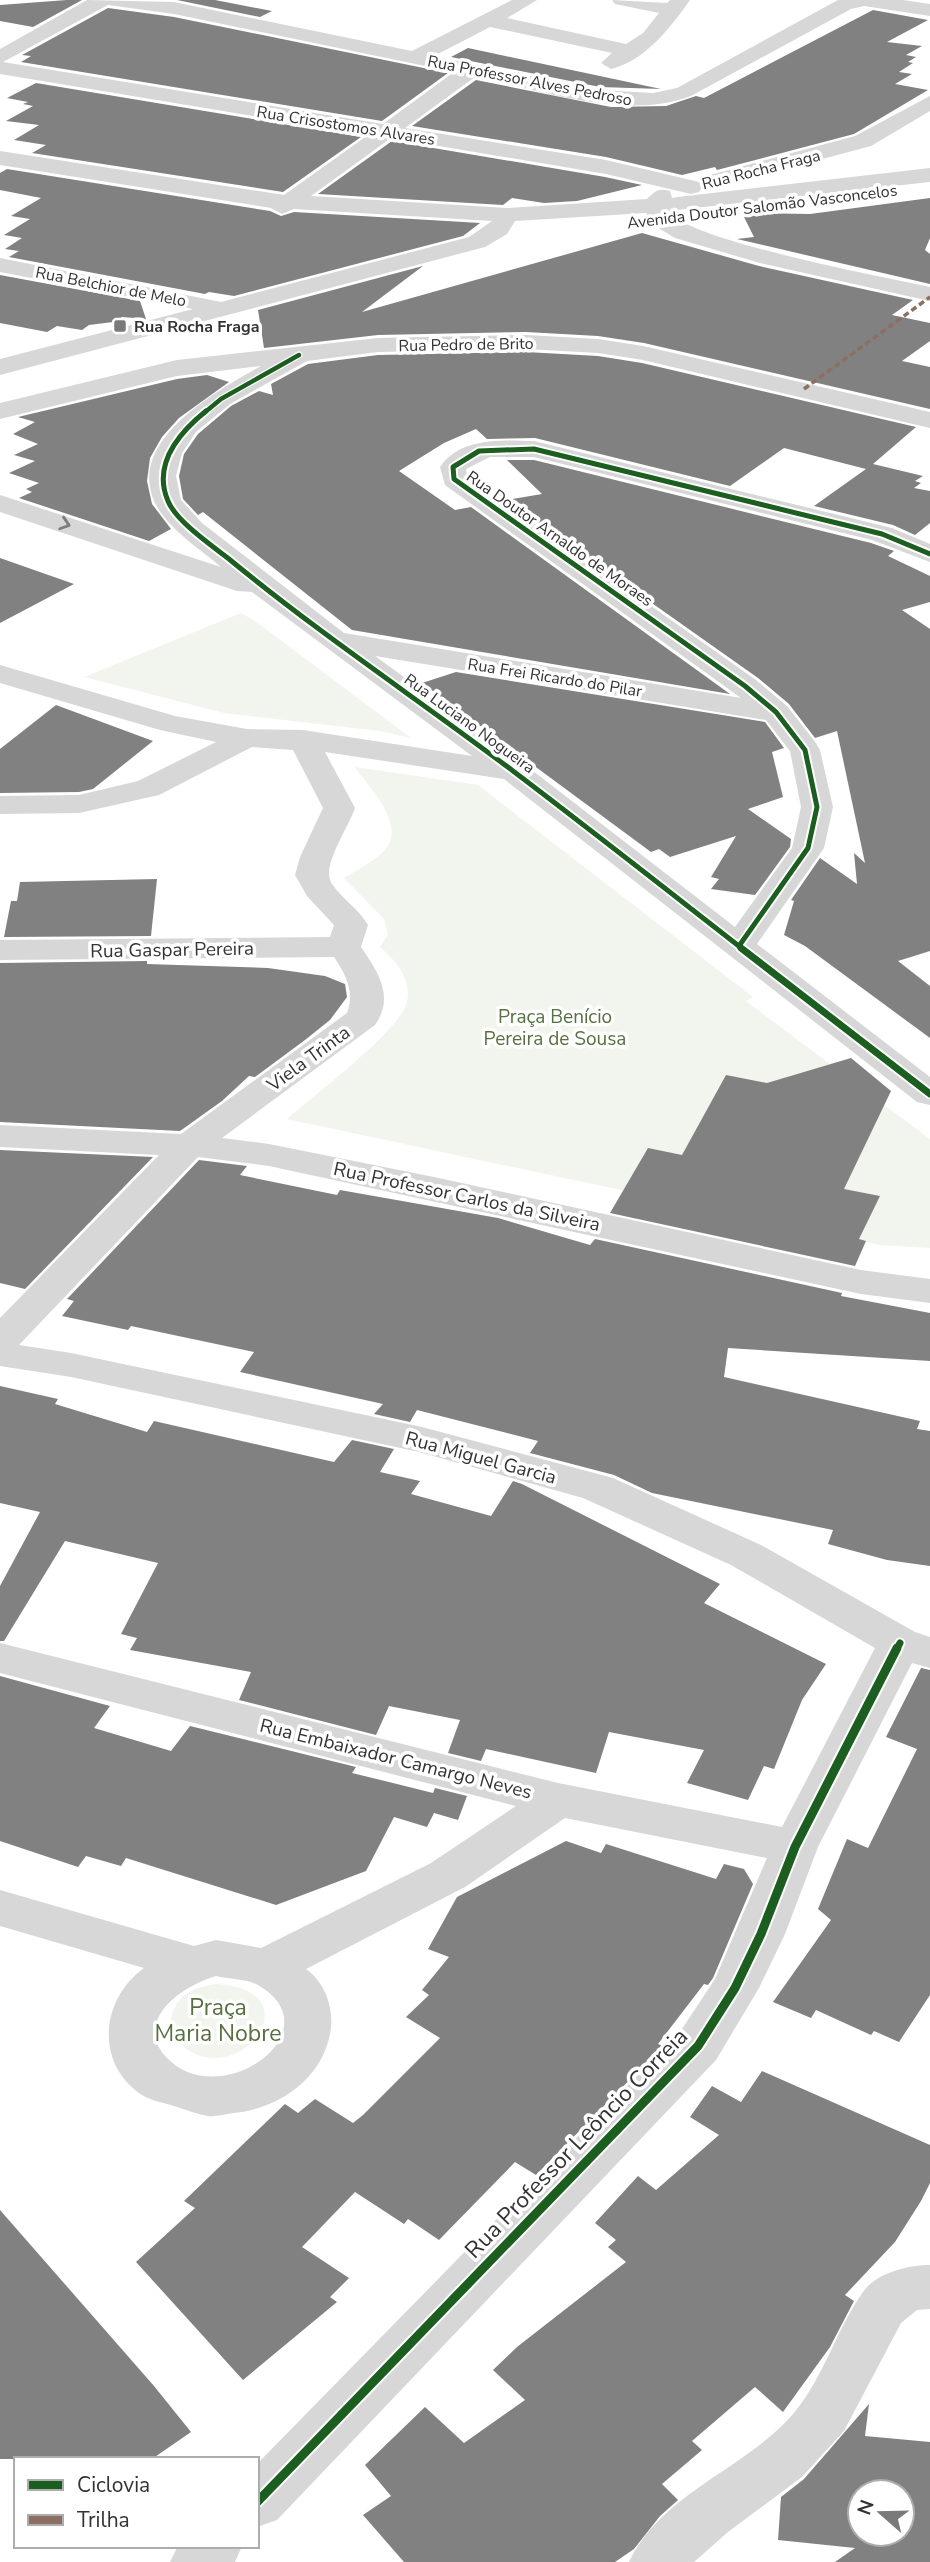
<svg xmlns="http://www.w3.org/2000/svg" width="930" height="2562" font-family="'Nunito Sans',sans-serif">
<rect width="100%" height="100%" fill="#fff"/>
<g fill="#f1f5ed">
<path d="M241,613l14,8 156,117 -31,-7 -156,-18 -140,-36z"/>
<path d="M355,767l123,18 275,212 -7,4 184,138v109l-50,-3 -593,-126c24,-21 115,-90 120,-117 5,-23 -11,-41 -27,-55l8,-12 -4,-16 -40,-41c13,-8 31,-17 41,-28 22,-26 -17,-64 -30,-83z"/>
<path d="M216,1984c101,6 23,110 -35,61 -16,-13 -12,-38 5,-51 8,-6 20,-8 30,-10z"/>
</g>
<g fill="#818181" fill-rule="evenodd">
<path d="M67,0h15l-49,27 -33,-6v-16z"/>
<path d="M177,0h38l57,11 -12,6z"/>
<path d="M108,8l66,9 274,56 -66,48 -361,-59 10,-6 -9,-1z"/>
<path d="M873,10l55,10 -41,22 35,4 -16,9 10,2 -8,5 5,1 -14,9 13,2 -17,10 33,6 -74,44 -137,36 -2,-3 -33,8 -76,-18 -194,-31 64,-46 135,27 55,-1 30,-10 8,2z"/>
<path d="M468,48l193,41 -61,-2 -149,-30z"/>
<path d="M36,83l325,54 -78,55 -251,-39 14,-8 -32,-5 25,-15 -33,-4 27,-15 -10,-2 5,-2 -21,-4z"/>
<path d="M392,141l213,36 37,8 -65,16 -33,2 -32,-5 -9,7 -185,-11z"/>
<path d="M7,169l263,42 11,5 13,-4 186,11 -17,13 -229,60 -25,-4 -4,2 -196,-37 10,-6 -14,-2 17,-11 -18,-3 26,-16 -19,-3 30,-18 -41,-8v-17z"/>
<path d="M930,198v40l-5,12 5,4v30l-193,-45 17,-2 -12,-24 68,1z"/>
<path d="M642,233l117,33 154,34 -21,15 38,8v18l-28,20 28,6v42l-286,-66 -46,-7 -72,-4 -148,3 -114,13 -6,-38 165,-44 -61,46z"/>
<path d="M0,275l140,26 6,18 -24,-2 -9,5 -24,3 -7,5 -25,-4 -10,6 -47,-9z"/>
<path d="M526,352l72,4 44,7 274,64 -43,37 50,12 -8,5 6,2 -7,5 16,3v32l-15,12 -22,-10 -79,-19 52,-37 -82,-21 -54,38 -195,-48 -48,1 -11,-10 -32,14 -45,28 56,39 16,-3 259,187 -378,-64 -149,-118 -5,3 -15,-16 -4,-23 5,-22 14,-20 33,-28 28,-15 14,4 -2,-11 37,-20 70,-9z"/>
<path d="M207,375l22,7 -50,36 -17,19 -12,21 -3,23 5,23 19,25 -22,12 -130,-43 13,-6 -6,-3 13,-6 -30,-10 26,-12 -21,-6 24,-11 -25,-10 22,-12 -17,-5 159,-38z"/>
<path d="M507,460h27l337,83 23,8 -6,5 42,20v26l-28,8 28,19v322l-32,10 32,25v52l-125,-92 -21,-11 10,-34 -3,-1 29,-42 37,26 -3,-31 11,10 -28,-132 -22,7 -26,-34 -31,-26 -252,-178 36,-6z"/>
<path d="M0,558l74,26 -74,39z"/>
<path d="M456,672l309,50 19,26 -12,4 11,45 -35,12 43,30 -1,8 -35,48 -44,-6 8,-10 -8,-2 25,-41 -66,21 -11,-8 -8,3 -229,-169z"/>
<path d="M56,705l97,36 -60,48 -14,3 -79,1v-44z"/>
<path d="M157,879l-6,57 -147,1 7,-36h6l3,-19z"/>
<path d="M147,961v3l121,4 57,8 20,8 2,13 -17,23 -25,20 -50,37 -6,-1 -27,25 -42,30 -180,-9v-159z"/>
<path d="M851,1058l40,33 -47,98 36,7 -21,43 7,2 -11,25 -245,-53 38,-65 34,7 44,-80 41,8z"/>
<path d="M0,1150l153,7 -128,132 -25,-6z"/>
<path d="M199,1160l48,6 -7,9 97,20 3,-5 158,28 92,27 5,-6 247,54 -1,3 89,17v48l-202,-13 -4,29 196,44 -3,8 13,2v135l-43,-6 -59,-16 5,-14 -181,-37 -38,-18 -84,-22 8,-12 -121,-31 -7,12 -36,-8 9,-10 -143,-32 14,-20 -123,-26 -3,4 -66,-14 12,-15 -7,-2z"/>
<path d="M0,1386l58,13 -3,5 92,28 7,-11 180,41 18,-22 42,9 -14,23 40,9 -9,13 80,22 22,-35 9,3 198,100 -16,19 122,61 -24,36 -28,69 -10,-3 -16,34 -61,-17 17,-33 -95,-18 -13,41 -110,-24 -5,12 -33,-8 12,-33 -71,-14 -13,29 -137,-35 12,-28 -121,-22 7,-12 -16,-4 37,-71 -93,-22 -61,100h-4v-55l40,-74 -40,-9z"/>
<path d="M921,1668l9,2v325l-31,47 -25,-11 -3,4 -55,-25 -5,8 -38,-16 58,-82 -13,-11 29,-70 21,9 49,-99 -31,-12z"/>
<path d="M0,1676l110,30 -16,22 77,23 19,-25 166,41 -4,6 45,11 36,9 2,-5 32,8 -9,24 -24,-7 -7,14 -33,-10 -28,54 -90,34 -150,-47 -5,8 -35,-10 -8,11 -78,-26z"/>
<path d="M566,1841l35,12 5,-9 110,35 8,-15 20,5 9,15 -40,94 -5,7 -4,-1 -46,60 5,2 -127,129 -21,-13 -76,78 -31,-21 -4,5 -49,-32 -53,55 47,31 -19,19 7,5 -94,78 -107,-118 59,-54 -11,-7 101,-97 13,9 17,-14 38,24 10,-8 77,-77 -34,-21 23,-22 -7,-5 27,-33 -21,-8 29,-52z"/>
<path d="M762,2071l168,74v38l-9,18 -26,41 -50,53 9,6 -24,46 -47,65 -28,-25 -63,54 10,9 -40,34 16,16 -18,16 -26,33 -19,13h-211l-41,-47 28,-19 -26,-31 60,-58 39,36 61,-43 -32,-30 24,-23 109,-85 -18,-15 8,-7 -21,-17 43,-47 18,14 63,-55 -29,-18 22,-31 29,16z"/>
<path d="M0,2210l154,176 37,46 -39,27h-152z"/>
<path d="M869,2404l-4,32 65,6v120h-95l20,-14 -77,-8 3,-43 23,-18zM860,2492h42v42h-42z"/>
</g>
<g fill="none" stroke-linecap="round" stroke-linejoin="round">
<g fill="#d7d7d7" fill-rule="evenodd">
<path d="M87,0l87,2 238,49 100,-51h25l-30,18 119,26 17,-11 16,-20 -44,-9 -3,-4 55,3 3,-3h20c-19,27 -45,61 -79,69l-10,-6 11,-10 -122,-26 -56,29 166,34 53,3 24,-5 161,-88h65l27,4v12l-66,-10 -13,3 -160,87c-65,25 -149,-6 -216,-19l-70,51 201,32 93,22 3,5 -3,5 -8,2 -85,-20 -215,-36 -80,58 196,12 140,-9c8,-8 12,-11 23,-8l2,7 6,-1 252,-29v14l-262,29c21,30 217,66 262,76v14l-170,-38 -85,-25 -20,-12 -9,-13 -131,8 -8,13 -22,13 -485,128v-16l193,-50 -193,-37v-14l221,44 248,-65 23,-16 -198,-12 -12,5 -11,-6 -271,-43v-14l284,44 84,-60 -368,-61v-25zM108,5l66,9 280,58 -71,52 -380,-62z"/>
<path d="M930,96v15l-59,35 -153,41 -11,-7 3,-5 145,-39z"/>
<path d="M526,335l72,4 45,7 287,66v16l-287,-68 -45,-7 -72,-4 -148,3 -71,9 -77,43 -34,28 -14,21 -6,23 5,24 21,23 142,110 397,65 -296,-213 -5,-18c20,-30 62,-27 94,-26l358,87 38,16v18l-58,-22 -338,-83h-44l-24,12 1,7 289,204 31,26 29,37 4,7 13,57 -9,41 -67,96 173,133v28l-13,-3 -413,-323 -179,-27 30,56c-6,19 -35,59 -23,76 10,15 26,24 36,41l-7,22c17,25 34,50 14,78l-153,113 47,6 165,33 427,93 69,9v24l-69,-9 -592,-128 -71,-9 -179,188 52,8 351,74 191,51 148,67 154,87 15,5v31l-18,-5 -94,184 -33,87 -26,54 -43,72 -439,460 -20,7v-63l423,-432 35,-53 52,-121 -202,-40 -100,69 -159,82c20,14 29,42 24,65 -9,46 -51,74 -96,79 -8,1 -18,4 -26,3 -11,-2 -21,-6 -31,-9 -11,-4 -26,-6 -35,-12 -48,-32 -41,-96 2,-127l-144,-42v-36l194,56 22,-6 45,8 170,-85 85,-57 -516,-133v-30l558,140 224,44 93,-179 -144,-83 -148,-67 -164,-46 -348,-75 -71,-11v-48l159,-163 -159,-8v-22l181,9 166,-121c8,-21 -1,-38 -13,-56l-334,3v-20l330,-3 4,-12 -27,-29 -12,-21 5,-18 23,-49 -30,-58 -41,-3 -93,48 -80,18 -79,1v-18l79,-1 59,-14 78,-39 -56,-12 -160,-47v-18l175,51 72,13 56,1 169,26 -220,-164 -15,-1 -237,-79v-17l221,72c-21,-18 -53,-38 -66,-64 -30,-63 64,-113 106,-137l-84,10 -177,43v-16l177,-43 201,-22zM375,656l391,64 24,31 11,56 -9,41 -57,79 -211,-163zM216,1976c13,3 31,3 42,9 78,45 -37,129 -91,73 -36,-37 16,-73 49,-82z"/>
<path d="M930,2265v44l-13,1 -16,13 -57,108 -42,46 -74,55 -34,30h-65c32,-69 117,-93 165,-149 31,-38 42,-83 69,-121 13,-19 45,-27 67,-27z"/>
<path d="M178,2546h64l-7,16h-65z"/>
</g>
<path stroke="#8d6e63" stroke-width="3.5" stroke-dasharray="6 3.5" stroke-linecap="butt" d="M804,389l126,-92"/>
<defs>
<path id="cycleway-far3" d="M204,413l17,-14 78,-44"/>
<g id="cycleway-far2">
<path d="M206,411c-26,21 -54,53 -38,90 8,20 43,44 61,58 91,75 190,141 284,212 78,59 154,119 231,179"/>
<path d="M739,946l69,-98 9,-41 -12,-57 -29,-38 -31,-26 -291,-207 -1,-12 26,-16 55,-2 348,85 48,20"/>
</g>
<g id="cycleway-far1">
<path d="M741,948l189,146"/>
<path d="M896,1650l4,-7"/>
</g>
<path id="cycleway" d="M257,2502l441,-456 37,-58 26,-54 34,-87 102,-199"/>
</defs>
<use href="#cycleway-far3" stroke="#fff" stroke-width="7"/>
<use href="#cycleway-far2" stroke="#fff" stroke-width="9"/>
<use href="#cycleway-far1" stroke="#fff" stroke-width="11"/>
<use href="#cycleway" stroke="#fff" stroke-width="13"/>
<use href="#cycleway-far3" stroke="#1b5e20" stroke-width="4.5"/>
<use href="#cycleway-far2" stroke="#1b5e20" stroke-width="5"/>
<use href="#cycleway-far1" stroke="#1b5e20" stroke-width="7"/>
<use href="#cycleway" stroke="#1b5e20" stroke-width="9"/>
</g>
<defs><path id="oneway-chevron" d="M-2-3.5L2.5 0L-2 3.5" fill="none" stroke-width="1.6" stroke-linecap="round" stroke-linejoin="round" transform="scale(1.75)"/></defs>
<use stroke="#7d7d7d" href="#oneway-chevron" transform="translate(65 524) rotate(18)"/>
<rect fill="#7a7a7a" stroke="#fff" stroke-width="2.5" x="113" y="319" width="14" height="14" rx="3.5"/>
<g text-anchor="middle" stroke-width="7" stroke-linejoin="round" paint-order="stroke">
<g font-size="16" fill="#333" stroke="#fff">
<text transform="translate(530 80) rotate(11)" y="6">Rua Professor Alves Pedroso</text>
<text transform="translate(346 125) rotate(9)" y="6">Rua Crisostomos Alvares</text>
<text transform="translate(761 169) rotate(-14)" y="6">Rua Rocha Fraga</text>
<text transform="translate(762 206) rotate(-7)" y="6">Avenida Doutor Salomão Vasconcelos</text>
<text transform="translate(111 286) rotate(11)" y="6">Rua Belchior de Melo</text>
<text transform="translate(466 344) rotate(-1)" y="6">Rua Pedro de Brito</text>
<text transform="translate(560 538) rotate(35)" y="6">Rua Doutor Arnaldo de Moraes</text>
<text transform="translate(555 677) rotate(9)" y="6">Rua Frei Ricardo do Pilar</text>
<text transform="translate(470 723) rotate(36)" y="6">Rua Luciano Nogueira</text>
</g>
<g font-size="16" font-weight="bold" fill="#333" stroke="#fff" text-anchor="start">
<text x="134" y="332">Rua Rocha Fraga</text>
</g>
<g font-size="19" fill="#333" stroke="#fff">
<text transform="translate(172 949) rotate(-1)" y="7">Rua Gaspar Pereira</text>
<text transform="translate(308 1058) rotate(-36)" y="7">Viela Trinta</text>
<text transform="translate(467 1196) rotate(12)" y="7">Rua Professor Carlos da Silveira</text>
<text transform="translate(481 1457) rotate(15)" y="7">Rua Miguel Garcia</text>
<text transform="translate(396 1758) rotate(14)" y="7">Rua Embaixador Camargo Neves</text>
</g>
<g font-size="19" fill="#56703f" stroke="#fff">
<text x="555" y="1023">Praça Benício<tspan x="555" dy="22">Pereira de Sousa</tspan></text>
</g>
<g font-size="23" fill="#56703f" stroke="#fff">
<text x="218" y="2015">Praça<tspan x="218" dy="26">Maria Nobre</tspan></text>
</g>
<g font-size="23" fill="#333" stroke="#fff">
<text transform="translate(576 2143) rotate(-46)" y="8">Rua Professor Leôncio Correia</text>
</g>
</g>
<rect x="14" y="2457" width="245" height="91" fill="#ffffff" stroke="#adadad" stroke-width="2"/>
<rect x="28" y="2480" width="35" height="10" fill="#1b5e20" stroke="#adadad" stroke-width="2"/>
<text x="77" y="2492" font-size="21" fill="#333333">Ciclovia</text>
<rect x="28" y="2515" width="35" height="10" fill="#8d6e63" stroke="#adadad" stroke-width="2"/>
<text x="77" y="2527" font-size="21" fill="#333333">Trilha</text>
<g transform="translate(881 2513) rotate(290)"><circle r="33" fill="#ffffff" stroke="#adadad" stroke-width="2"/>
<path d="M0-5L12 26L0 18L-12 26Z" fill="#7a7a7a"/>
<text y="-10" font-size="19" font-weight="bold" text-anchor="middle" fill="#333333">N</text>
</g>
</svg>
